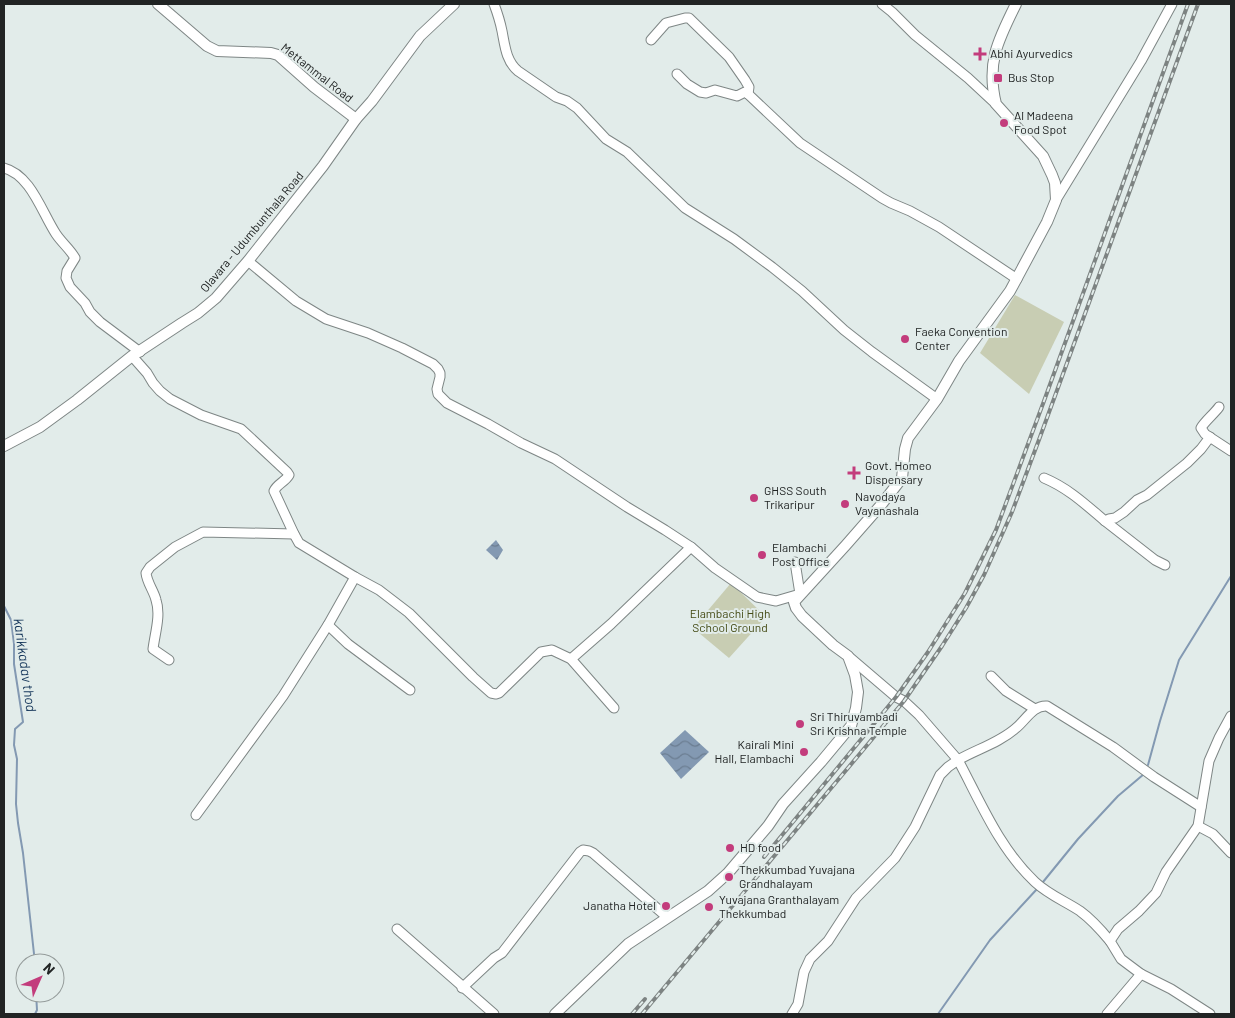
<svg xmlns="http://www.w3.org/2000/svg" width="1235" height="1018" font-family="Barlow,sans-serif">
<defs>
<pattern id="water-waves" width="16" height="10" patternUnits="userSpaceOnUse" patternTransform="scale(1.25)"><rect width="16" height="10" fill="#8399b2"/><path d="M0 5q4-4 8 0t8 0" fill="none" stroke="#6b7d91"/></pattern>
</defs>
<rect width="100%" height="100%" fill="#e2ecea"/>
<g fill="#c8cdb3">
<path d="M1015,295l49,27 -35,72 -49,-41z"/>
<path d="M731,583l35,34 -37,41 -36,-30z"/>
</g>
<g fill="url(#water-waves)">
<path d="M496,540l7,10 -6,10 -11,-10z"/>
<path d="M685,730l24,22 -28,27 -21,-26z"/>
</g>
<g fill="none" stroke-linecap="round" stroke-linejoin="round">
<g stroke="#8399b2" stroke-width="2">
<path d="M4,606l7,14 3,24v20l9,58 -8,7 -1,16 3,14 -1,45 2,19 5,30 12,110"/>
<path d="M1148,765l12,-44 19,-61 52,-84"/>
<path d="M1043,882l35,-43 40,-43 26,-22"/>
<path d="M35,1014l2,-4 -1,-17"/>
<path d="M938,1014l52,-74 47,-51"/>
</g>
<defs>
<g id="minor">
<path d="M494,4c3,8 6,17 8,27 3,15 4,30 16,40l38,26 11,4 10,7 29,31 21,13 58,56 49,31 38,28 30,24 42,39 28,22 65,47"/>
<path d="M882,4l10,8 23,23 53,43 28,26"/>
<path d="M651,40l15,-17 19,-5h4l40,39 16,23 4,7 -1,7"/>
<path d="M677,74l10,10 13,8 6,1 9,-3 22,6 8,-4 3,2 52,49 82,55 9,5 19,8 29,16 78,52"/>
<path d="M4,168c27,7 38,45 52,66 6,9 14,15 19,24l-8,13 -1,7 4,9 15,16 5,9 10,10 40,30"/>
<path d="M1056,200l85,-139 31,-57"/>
<path d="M248,261l48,40 30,18 42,14 34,15 31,16 5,5 2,4v4l-3,12 1,5 9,9 41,21 33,19 34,16 72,48 38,23 26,17 24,21 42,29 19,4 24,-7 -5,-32"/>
<path d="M132,356l15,17 6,10 7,8 10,8 31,16 40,14 46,43 2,3c-4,7 -12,9 -15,16l20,43 5,9 56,34 24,13 30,23 64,64 18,16 5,1 3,-1 42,-41 11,-2 19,9 43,49"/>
<path d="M1219,407c-5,7 -15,15 -18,21l4,6 26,17"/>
<path d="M1044,478c24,10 41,26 61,43l4,-2 6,-1 9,-6 13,-12 10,-5 40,-32 14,-14 9,-12"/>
<path d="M1105,521l50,39 10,5"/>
<path d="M328,625l20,19 62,46"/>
<path d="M848,656l48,41 8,4 15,14 39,45c19,-11 41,-17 58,-32 10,-8 17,-23 31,-22l66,41 41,30 47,30"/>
<path d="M571,659l40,-35 80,-77"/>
<path d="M169,660l-16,-11c2,-16 8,-34 3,-49 -2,-9 -9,-17 -10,-27l4,-6 25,-20 28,-15 91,2"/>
<path d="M991,676l15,15 29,18"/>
<path d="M196,815l87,-119 45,-71 27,-48"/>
<path d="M1198,826l15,8 18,19"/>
<path d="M397,929l97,85"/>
<path d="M462,988l32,-30 8,-5 78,-101 3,-2 6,1 4,2 74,64"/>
<path d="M792,1014l6,-10 6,-32 6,-13 18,-18 28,-43 39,-40 20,-31 25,-52 8,-8 10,-7c23,43 41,88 77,122 14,13 30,19 45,29 11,8 21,19 30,30"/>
<path d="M1107,1014l34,-40"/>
<path d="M1210,1014l-39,-25 -30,-15 -20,-15 -11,-18 8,-12 21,-18 17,-18 10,-21 32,-46 11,-65 10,-23 12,-22"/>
</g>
<g id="major">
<path d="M158,4l49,42 10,5 54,2 7,2 36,32 42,32"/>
<path d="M4,446l36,-19 37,-27 55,-44 50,-33 16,-10 18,-15 32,-37 75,-95 33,-47 16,-18 48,-65 34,-32"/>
<path d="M555,1014l73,-70 80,-53 20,-18 40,-47 15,-22 38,-42 30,-36 5,-18 2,-16 -3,-17 -7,-19 -15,-11 -31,-29 -6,-8 -2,-6 52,-57 35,-40 21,-27 3,-29 3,-11 29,-39 22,-38 51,-70 37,-69 9,-22 -1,-17 -3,-8 -9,-19 -47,-52c-10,-41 2,-64 20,-100"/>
</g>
</defs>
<use href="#minor" stroke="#7e8685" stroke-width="11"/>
<use href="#major" stroke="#7e8685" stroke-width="12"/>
<use href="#minor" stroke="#fff" stroke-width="9"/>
<use href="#major" stroke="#fff" stroke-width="10"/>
<defs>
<g id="rail">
<path d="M764,857l132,-160 32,-45 37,-59 31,-63 48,-129 144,-397"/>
<path d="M632,1014l13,-15"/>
<path d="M642,1014l262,-313 38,-55 24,-38 18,-33 28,-63 28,-75 158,-433"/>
</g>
</defs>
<use href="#rail" stroke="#7d8382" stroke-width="4"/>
<use href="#rail" stroke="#e2ecea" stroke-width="2" stroke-dasharray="5.5" stroke-linecap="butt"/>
</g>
<g fill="#c33c7c" stroke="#e2ecea" stroke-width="2">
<path d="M977.5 46.5h5v5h5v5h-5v5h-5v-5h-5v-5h5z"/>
<rect x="993" y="73" width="10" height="10" rx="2.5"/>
<circle cx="1004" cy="123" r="5"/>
<circle cx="905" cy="339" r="5"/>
<path d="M851.5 465.5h5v5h5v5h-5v5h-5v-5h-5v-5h5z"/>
<circle cx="754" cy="498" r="5"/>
<circle cx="845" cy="504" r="5"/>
<circle cx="762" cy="555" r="5"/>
<circle cx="800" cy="724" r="5"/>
<circle cx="804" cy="752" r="5"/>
<circle cx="730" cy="848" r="5"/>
<circle cx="729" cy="877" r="5"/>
<circle cx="666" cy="906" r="5"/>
<circle cx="709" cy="907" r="5"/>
</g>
<g text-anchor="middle" stroke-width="4" stroke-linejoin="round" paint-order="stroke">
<g font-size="12" fill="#212424" stroke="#e2ecea" text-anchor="start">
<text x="990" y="58">Abhi Ayurvedics</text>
<text x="1008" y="82">Bus Stop</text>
<text x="1014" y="120">Al Madeena<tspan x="1014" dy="14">Food Spot</tspan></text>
<text x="915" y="336">Faeka Convention<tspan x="915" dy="14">Center</tspan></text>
<text x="865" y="470">Govt. Homeo<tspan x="865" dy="14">Dispensary</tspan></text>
<text x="764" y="495">GHSS South<tspan x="764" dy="14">Trikaripur</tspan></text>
<text x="855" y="501">Navodaya<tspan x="855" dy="14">Vayanashala</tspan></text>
<text x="772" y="552">Elambachi<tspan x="772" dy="14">Post Office</tspan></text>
<text x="810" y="721">Sri Thiruvambadi<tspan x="810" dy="14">Sri Krishna Temple</tspan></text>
<text x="794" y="749" text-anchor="end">Kairali Mini<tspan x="794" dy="14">Hall, Elambachi</tspan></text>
<text x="740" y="852">HD food</text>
<text x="739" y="874">Thekkumbad Yuvajana<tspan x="739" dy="14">Grandhalayam</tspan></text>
<text x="719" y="904">Yuvajana Granthalayam<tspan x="719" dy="14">Thekkumbad</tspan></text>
<text x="656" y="910" text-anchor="end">Janatha Hotel</text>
</g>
<g font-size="12" fill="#212424" stroke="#e2ecea">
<text transform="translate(317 73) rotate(38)" y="4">Mettammal Road</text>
<text transform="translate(252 232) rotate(-50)" y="4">Olavara - Udumbunthala Road</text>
</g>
<g font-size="12" fill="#444b15" stroke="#e2ecea">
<text x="730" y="618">Elambachi High<tspan x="730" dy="14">School Ground</tspan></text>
</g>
<g font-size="14" font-style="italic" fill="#143559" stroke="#e2ecea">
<text transform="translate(25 665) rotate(82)" y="5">karikkadav thod</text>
</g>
</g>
<rect width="1235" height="1018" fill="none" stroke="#212424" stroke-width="10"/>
<g transform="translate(40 978) rotate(45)"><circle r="24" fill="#e2ecea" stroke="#959c9b"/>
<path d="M0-4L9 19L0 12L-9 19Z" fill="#c33c7c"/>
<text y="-8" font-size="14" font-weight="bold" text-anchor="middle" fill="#212424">N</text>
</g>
</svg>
